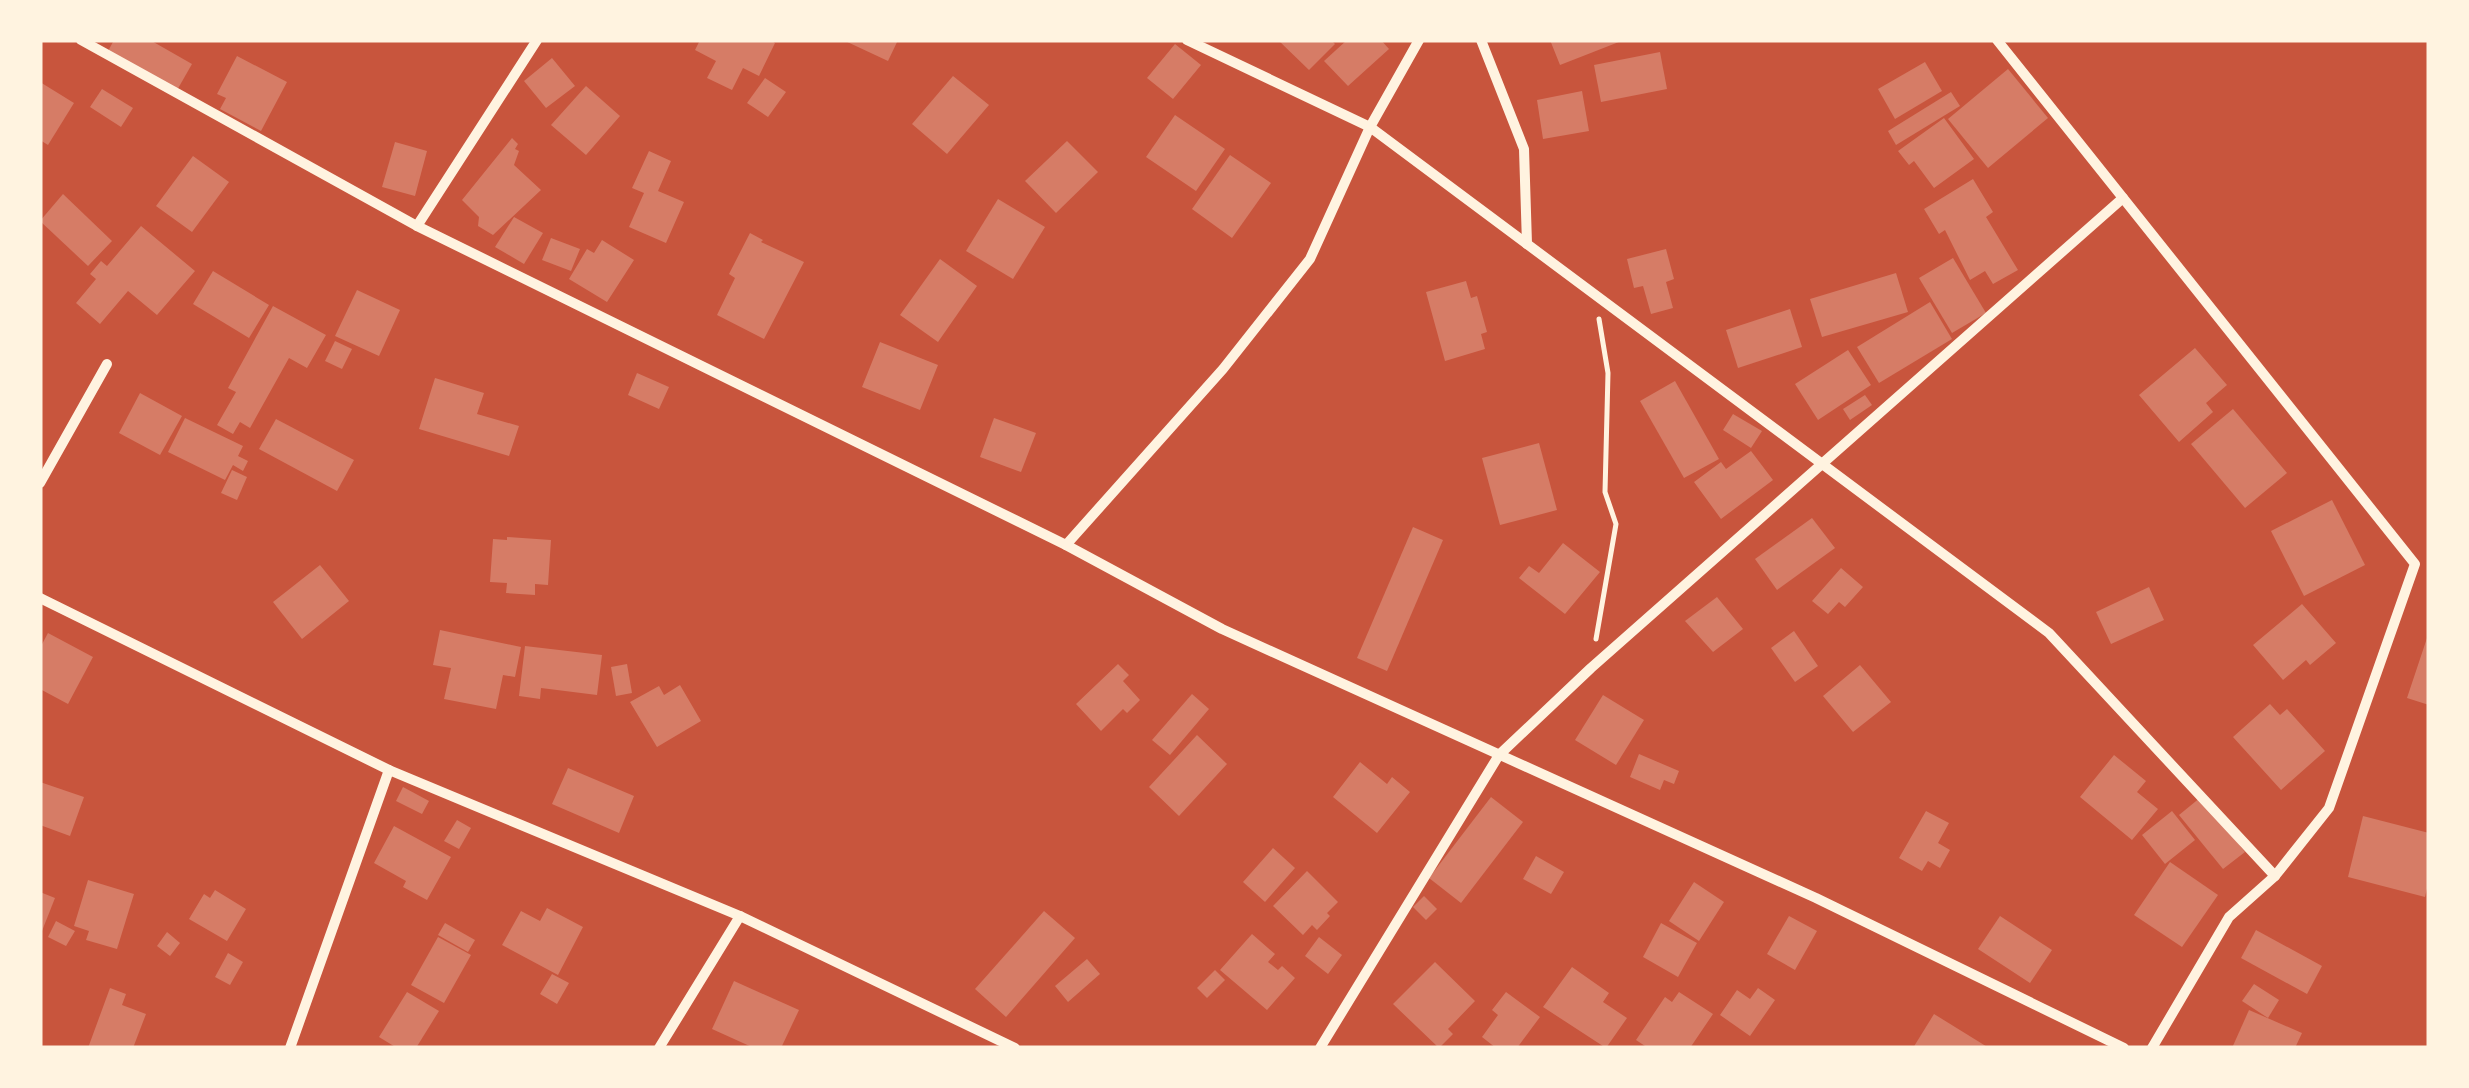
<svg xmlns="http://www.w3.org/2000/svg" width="2469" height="1088" font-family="'Source Sans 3',sans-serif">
<rect width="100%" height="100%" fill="#c8553d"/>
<g fill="#d67c66">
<path d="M114,40h36l42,24 -16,28 -69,-39z"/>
<path d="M700,40h70l5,3 -16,33 -16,-8 -11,22 -25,-12 9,-17 -21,-11z"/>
<path d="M843,40h55l-10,21z"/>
<path d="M1278,40h53l4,4 -26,26z"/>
<path d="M1347,40h34l8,9 -41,37 -24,-25z"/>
<path d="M1550,40h74l-64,25z"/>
<path d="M1175,44l26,21 -28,34 -26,-21z"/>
<path d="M1660,52l7,37 -66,13 -7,-37z"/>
<path d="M237,56l50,26 -26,49 -41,-22 6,-11 -9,-4z"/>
<path d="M552,58l23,28 -29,22 -22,-27z"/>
<path d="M1925,62l17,29 -47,28 -17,-30z"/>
<path d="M2008,69l40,49 -60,50 -40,-49z"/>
<path d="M953,76l36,29 -42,49 -35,-30z"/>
<path d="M765,78l21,14 -18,25 -21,-14z"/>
<path d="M40,82l34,21 -26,42 -8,-5z"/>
<path d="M586,86l34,30 -34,39 -35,-30z"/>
<path d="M102,89l31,19 -12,19 -31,-20z"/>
<path d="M1582,91l7,40 -46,8 -6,-39z"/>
<path d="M1951,92l9,14 -64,39 -8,-14z"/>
<path d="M1175,115l50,34 -29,42 -50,-34z"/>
<path d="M1944,118l30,41 -40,29 -20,-27 -5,4 -11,-14z"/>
<path d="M512,138l6,6 -3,5 4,2 -5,14 27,25 -48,45 -15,-9 1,-9 -17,-17z"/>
<path d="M1067,141l31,31 -42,41 -31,-32z"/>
<path d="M395,142l32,9 -12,45 -33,-9z"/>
<path d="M649,151l22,10 -13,30 26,11 -18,41 -37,-16 15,-34 -12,-5z"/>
<path d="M1230,155l41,28 -39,55 -40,-29z"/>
<path d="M193,156l36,26 -37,50 -36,-26z"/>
<path d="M1973,179l20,33 -7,5 32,53 -25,14 -8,-13 -15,9 -25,-50 -6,4 -15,-25z"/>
<path d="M63,194l49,47 -24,25 -48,-45z"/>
<path d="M998,199l47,28 -32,52 -47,-28z"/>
<path d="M514,217l29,16 -19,31 -29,-17z"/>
<path d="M141,226l54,45 -38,44 -29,-24 -28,33 -24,-21 20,-24 -6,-5 11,-13 6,5z"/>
<path d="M750,233l13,7 -2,2 43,20 -40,77 -47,-24 18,-37 -6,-4z"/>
<path d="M551,238l29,11 -9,22 -29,-11z"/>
<path d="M602,240l32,20 -27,42 -38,-23 18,-30 7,4z"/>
<path d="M1666,249l8,30 -8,3 7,26 -22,6 -8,-28 -9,2 -7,-29z"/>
<path d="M1953,258l33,55 -34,20 -33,-55z"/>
<path d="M940,259l37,27 -39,56 -38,-27z"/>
<path d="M213,271l56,34 -20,33 -56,-34z"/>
<path d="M1896,273l12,39 -86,25 -12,-38z"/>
<path d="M1466,281l5,17 6,-2 10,36 -6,2 4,15 -40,12 -19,-69z"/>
<path d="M357,290l43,20 -21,46 -44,-20z"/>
<path d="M1930,302l22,37 -73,44 -22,-36z"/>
<path d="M273,306l53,29 -19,33 -18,-10 -39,70 -10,-6 -7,12 -16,-9 19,-33 -8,-4z"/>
<path d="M1790,309l12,38 -64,21 -12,-38z"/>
<path d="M335,341l17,8 -10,20 -17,-8z"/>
<path d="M880,342l58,23 -18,45 -58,-23z"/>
<path d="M2195,348l32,37 -21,18 7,9 -34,30 -40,-47z"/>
<path d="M1848,350l23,35 -53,35 -23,-36z"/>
<path d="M637,373l32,14 -10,22 -31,-14z"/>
<path d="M435,378l49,15 -7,21 42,12 -10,30 -90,-27z"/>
<path d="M1675,381l44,78 -35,19 -44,-77z"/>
<path d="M140,393l42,23 -22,39 -41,-22z"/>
<path d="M1865,395l7,10 -22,15 -7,-11z"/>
<path d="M2233,409l54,64 -42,35 -54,-64z"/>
<path d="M1733,414l29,17 -11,17 -28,-18z"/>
<path d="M185,418l58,28 -5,10 10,5 -5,10 -10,-6 -8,15 -57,-28z"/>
<path d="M994,418l42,15 -15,39 -41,-15z"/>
<path d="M276,419l78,41 -17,31 -78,-42z"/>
<path d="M1539,443l18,67 -57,15 -18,-67z"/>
<path d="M1751,451l22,29 -52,39 -27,-37 27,-20 5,7z"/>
<path d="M232,470l15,7 -10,23 -16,-7z"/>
<path d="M2332,500l33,65 -61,31 -33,-65z"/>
<path d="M1812,518l23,30 -58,42 -22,-31z"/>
<path d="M1413,527l30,13 -56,131 -30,-13z"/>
<path d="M507,537l44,3 -3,45 -13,-1v11l-29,-2 1,-10 -17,-1 3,-43 14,1z"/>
<path d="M1563,543l37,29 -35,42 -46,-36 10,-12 10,7z"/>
<path d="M320,565l29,36 -47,38 -29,-37z"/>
<path d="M1841,568l22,19 -18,20 -6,-5 -11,12 -16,-13z"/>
<path d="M2149,587l15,33 -53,24 -15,-32z"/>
<path d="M1717,597l26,32 -30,23 -28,-31z"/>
<path d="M2302,604l34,39 -26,22 -4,-5 -23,20 -30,-35z"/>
<path d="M440,630l81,17 -6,30 -12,-2 -7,34 -52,-10 7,-31 -18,-3z"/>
<path d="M1794,631l24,35 -23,16 -24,-34z"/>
<path d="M2429,632v73l-22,-7z"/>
<path d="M48,633l45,24 -25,47 -28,-15v-41z"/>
<path d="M525,646l77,9 -5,40 -56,-7 -1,11 -21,-3z"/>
<path d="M627,664l5,29 -16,3 -5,-29z"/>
<path d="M1118,664l11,11 -6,6 17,19 -13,13 -4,-4 -22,22 -25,-27z"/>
<path d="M1860,665l31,37 -38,30 -30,-36z"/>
<path d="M680,685l21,36 -44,26 -27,-45 29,-16 5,9z"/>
<path d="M1192,694l17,15 -39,46 -18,-15z"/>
<path d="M1603,695l41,25 -28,45 -41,-25z"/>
<path d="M2270,704l10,11 7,-6 38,42 -44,39 -48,-53z"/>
<path d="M1197,735l30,29 -48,52 -30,-29z"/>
<path d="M1639,754l40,17 -5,13 -10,-4 -4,10 -30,-13z"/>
<path d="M2114,755l32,26 -9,11 21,17 -26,31 -52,-43z"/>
<path d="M1360,762l27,22 5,-7 18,15 -33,41 -44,-36z"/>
<path d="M568,768l66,28 -15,37 -67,-29z"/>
<path d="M40,782l44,15 -14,39 -30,-11z"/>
<path d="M403,787l26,14 -7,13 -26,-13z"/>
<path d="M1491,797l32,25 -62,81 -32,-25z"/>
<path d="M2201,797l44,55 -22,17 -44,-54z"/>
<path d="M1926,811l23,12 -11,20 12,7 -10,18 -12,-7 -6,10 -23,-13z"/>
<path d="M2172,811l23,29 -30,24 -23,-29z"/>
<path d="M2363,816l66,17v47l-4,17 -77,-20z"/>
<path d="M457,820l14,8 -12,21 -15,-8z"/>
<path d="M394,826l57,31 -24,43 -24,-13 3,-6 -32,-18z"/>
<path d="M1273,848l22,20 -30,34 -22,-20z"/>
<path d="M1536,856l28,16 -13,22 -28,-15z"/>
<path d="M2170,862l48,33 -36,52 -48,-32z"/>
<path d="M1307,871l31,31 -11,11 3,3 -13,14 -5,-5 -9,10 -30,-29z"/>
<path d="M88,880l46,14 -17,55 -31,-9 3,-9 -15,-5z"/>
<path d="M1694,882l30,20 -25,39 -30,-20z"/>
<path d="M215,890l31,19 -19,32 -38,-22 15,-25 6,4z"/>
<path d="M40,892l15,6 -15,38z"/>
<path d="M1424,896l13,13 -11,11 -13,-13z"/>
<path d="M547,908l36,19 -25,48 -56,-30 19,-34 19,10z"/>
<path d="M1044,911l31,27 -69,79 -31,-28z"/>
<path d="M1789,916l28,15 -22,39 -28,-16z"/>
<path d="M2000,916l52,34 -22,33 -52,-34z"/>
<path d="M56,921l19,10 -9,15 -18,-9z"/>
<path d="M445,923l30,17 -7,12 -30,-17z"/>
<path d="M1661,923l36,20 -19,34 -35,-20z"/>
<path d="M2256,930l66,36 -15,28 -66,-36z"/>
<path d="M167,932l13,11 -10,13 -13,-10z"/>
<path d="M1252,934l23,20 -7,8 10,8 4,-4 13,12 -28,32 -47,-40z"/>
<path d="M438,937l33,18 -27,48 -33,-18z"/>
<path d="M1319,937l23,18 -14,19 -23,-18z"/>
<path d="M228,953l15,9 -13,23 -15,-8z"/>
<path d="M1087,959l13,15 -32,28 -13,-16z"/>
<path d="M1435,962l40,39 -27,28 5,5 -14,14 -46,-44z"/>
<path d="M1572,967l37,26 -6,9 24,16 -21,30 -63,-41z"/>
<path d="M1215,970l10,10 -18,18 -10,-10z"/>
<path d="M552,974l17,9 -12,21 -17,-10z"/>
<path d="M734,981l65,29 -18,38h-27l-42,-19z"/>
<path d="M2254,984l25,16 -11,18 -26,-17z"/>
<path d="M110,988l16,6 -4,11 24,9 -13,34h-45z"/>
<path d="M1758,988l17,12 -25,36 -30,-21 17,-25 13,9z"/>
<path d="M407,992l32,19 -23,37h-19l-18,-11z"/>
<path d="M1506,992l34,25 -23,31h-21l-14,-11 16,-22 -6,-5z"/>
<path d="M1679,992l34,22 -23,34h-42l-12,-8 29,-43 7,5z"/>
<path d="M2249,1010l53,23 -7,15h-63z"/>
<path d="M1934,1014l55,34h-76z"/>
</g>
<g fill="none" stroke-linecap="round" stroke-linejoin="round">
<path stroke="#fff3e0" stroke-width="5" d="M1596,639l20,-115 -11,-32 3,-119 -9,-54"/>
<g stroke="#fff3e0" stroke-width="10">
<path d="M81,40l336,186 649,319 156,84 594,269 308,150"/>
<path d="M1187,40l183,87 679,506 226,243"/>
<path d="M1481,40l43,109 3,95"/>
<path d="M1997,40l418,524 -86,244 -54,68 -46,41 -77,131"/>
<path d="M417,226l120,-186"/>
<path d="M40,483l67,-119"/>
<path d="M1066,545l157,-176 87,-110 60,-132 49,-87"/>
<path d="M40,598l349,172 351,146 275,132"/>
<path d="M290,1048l99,-278"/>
<path d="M659,1048l81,-132"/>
<path d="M1320,1048l179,-293 92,-87 532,-470"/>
</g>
</g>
<rect width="2469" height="1088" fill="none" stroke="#fff3e0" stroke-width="85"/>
</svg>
